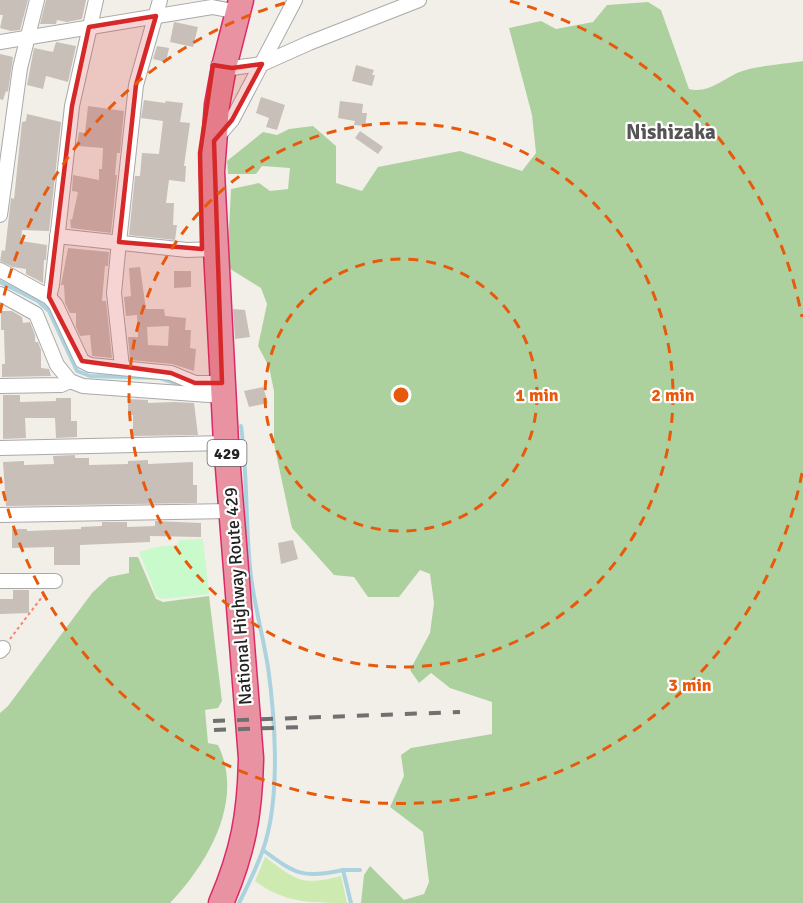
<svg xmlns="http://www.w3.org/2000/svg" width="803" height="903" font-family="Signika,sans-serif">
<rect width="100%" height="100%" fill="#f2efe9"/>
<path fill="#cdebb0" d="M265,857c33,24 35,29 76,19l6,27c-36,0 -63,0 -92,-22z"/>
<g fill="#add19e">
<path d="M648,2l13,8 28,79c18,5 33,-9 48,-16 16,-7 48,-9 66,-12v842h-442l3,-28 6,-9 34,34 20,-6 5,-12 -6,-50 -33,-25 14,-31 -3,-21 10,-7 81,-14v-32l-42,-14 -19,-15 -12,10 -9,-13 20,-37 4,-30 -4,-29 -10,-4 -21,27h-31l-14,-20 -20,-2 -42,-47 -18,-84v-53l-5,-24 -11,-21 9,-42 -6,-16 -34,-21 4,-78 28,-6 11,8 18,-2 2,-21 -28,-2 -6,8h-28l-1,-13 36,-29 14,3 12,-6 24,-3 23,20v37l26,8 16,-24 82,-16 62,20 14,-18 -4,-38 -23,-87 32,-7 15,8 37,-7 14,-17z"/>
<path d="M129,557h9l18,42 7,3 46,-6 13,105 -4,7 -13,2 3,33 10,2c27,55 -10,118 -48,158h-170v-190l8,-7 84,-113 17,-16 20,-4z"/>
</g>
<path fill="#c8facc" d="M203,539l6,55 -45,5 -7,-2 -18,-45 17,-5 21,-2 2,-5z"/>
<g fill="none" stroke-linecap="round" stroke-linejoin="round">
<g stroke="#aad3df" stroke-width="4">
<path d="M0,282l38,19 11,10 28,60 13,5 70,2 26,9"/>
<path d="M263,850c32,24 40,29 80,20l8,33"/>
<path d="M343,870h17"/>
<path d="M239,903c10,-20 21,-41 27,-63 14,-50 9,-122 2,-173 -5,-30 -13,-60 -17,-90 -6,-50 -3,-101 -10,-151"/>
</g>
</g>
<g fill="#c7bfb8" fill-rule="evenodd">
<path d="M0,0h28l-8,30 -9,1 -11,-3 3,-13h-3z"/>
<path d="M46,0h40l-4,19 -15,3 -10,-2 -1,4h-16z"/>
<path d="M174,22l24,5 -5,20 -23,-5z"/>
<path d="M56,42l20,4 -8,36 -22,-6 -3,13 -16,-4 7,-37 19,4z"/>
<path d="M157,46l12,2 -3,14 -13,-3z"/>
<path d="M0,54l13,3 -5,35 -2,-1 -3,9 -3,-1z"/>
<path d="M356,65l18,5 -2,5h3l-3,11 -20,-5z"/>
<path d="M261,97l24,8 -8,25 -11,-3 3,-9 -13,-5z"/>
<path d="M144,100l21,3 1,-2 17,2 -3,19 10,1 -6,43h2l-1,16 -16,-2 -3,23h8l-1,22h4l-2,15 -46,-5 6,-59h5l2,-23 17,1 4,-33 -22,-3z"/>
<path d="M340,101l23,3 -1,9h5l-2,13 -11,-1 1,-4 -17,-3z"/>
<path d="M88,106l36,5 -4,42h-3l-2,22h2l-6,58 -40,-5 -1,-9 2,1 6,-28 -6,-1 1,-16 26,5v-11h3l1,-21 -26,-2 2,-14 6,1z"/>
<path d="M27,114l34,8 -12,109 -27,-1 -1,11 26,4 -1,15h-2l-1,23 -17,-9v-5l-13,-2 -13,-6 2,-11 3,1 6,-53 3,1 8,-77 4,-1z"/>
<path d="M360,131l23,16 -5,7 -23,-16z"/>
<path d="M68,248l41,4 -1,14h-3l-3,35h4l6,57 -20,-2 -2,-21 -10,1 -4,-9v-14h-6l-5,-10 -1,-18h-3z"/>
<path d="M140,267l6,42h18l1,7 21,2 -1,12h6l-1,18 6,1 -2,22 -22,-7 -42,-4 -2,-23h10l-1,-22 -11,1 -2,-19 7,-1 -2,-28zM169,326l-1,20 -20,-1 -1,-18z"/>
<path d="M174,271h17v16l-17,1z"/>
<path d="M233,309l12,1 5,27 -15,2z"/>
<path d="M1,311h11l10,6 1,6 7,-1 5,13v7h3l3,8v18l8,1 2,7 -49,1v-13h3l-1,-34h-3z"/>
<path d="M263,387l5,16 -19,4 -5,-16z"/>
<path d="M3,395h17v7l36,-1v-3h15v23h6v16l-21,1 -1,-20h-30l1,20 -23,1z"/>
<path d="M128,399l20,1v3l26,-1 20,1 4,32 -65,1v-21h-5z"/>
<path d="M75,455v3h14v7l39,-1v-3l20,-1v4l45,-2v23h4v18l-191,3 -3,-44 21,-1v4l30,-1 -1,-8z"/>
<path d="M155,521l46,2v14l-51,-1v6l-70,3v20h-26v-18l-42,1v-19h15v2l54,-2v-2l21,-1v-4h25v5l28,-1z"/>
<path d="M293,540l5,19 -17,5 -3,-21z"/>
<path d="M13,590h16v23l-29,1v-15h13z"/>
</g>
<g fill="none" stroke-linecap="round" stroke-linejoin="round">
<defs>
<g id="street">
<path d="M0,42l212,-35 26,5"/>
<path d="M218,66l14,2 30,-4 47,-21 110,-43"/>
<path d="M217,137l15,-17 63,-120"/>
<path d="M0,215l20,-147 17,-68"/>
<path d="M57,236l130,14 29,-1"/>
<path d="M0,270l49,27 7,8 26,56 8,4 81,8 24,10h27"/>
<path d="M0,294l36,20 21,51 13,16 13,5 140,10"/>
<path d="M49,297l3,-12 20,-179 24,-106"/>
<path d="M122,367l-8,-74 5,-51 17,-157 24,-85"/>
<path d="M0,386l61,-1 9,-4"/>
<path d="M0,448l226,-5"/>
<path d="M0,515l231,-4"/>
<path d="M0,581h55"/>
<path d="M0,651l3,-3"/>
</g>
<path id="highway" d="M221,903c22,-51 29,-89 30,-145l-25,-315 -14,-271 5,-67 7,-38 17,-67"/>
</defs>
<use href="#street" stroke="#a9a9a9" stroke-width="16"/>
<use href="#highway" stroke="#dc2a67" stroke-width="27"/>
<path stroke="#fa8072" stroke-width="2" stroke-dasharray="3 3" stroke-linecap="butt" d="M10,639l35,-46"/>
<use href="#street" stroke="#fff" stroke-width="14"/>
<use href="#highway" stroke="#e892a2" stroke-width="24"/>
<g stroke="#707070" stroke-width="4" stroke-dasharray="12 12" stroke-linecap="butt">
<path d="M213,721l247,-9"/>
<path d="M214,730l88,-3"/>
</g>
</g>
<path fill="#d62828" fill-opacity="0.2" stroke="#d62828" stroke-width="4.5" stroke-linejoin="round" d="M156,16l-20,69 -17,157 83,7 -2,-96 13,-88 19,3 30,-4 -30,56 -18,21 8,242h-27l-24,-10 -89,-12 -33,-64 23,-191 17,-79z"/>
<g fill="none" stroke="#e8590c" stroke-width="3" stroke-dasharray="10 8">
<circle cx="401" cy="395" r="136"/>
<circle cx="401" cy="395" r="272"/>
<path d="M802 473A409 409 0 0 1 0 477M0 313A409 409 0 0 1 292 1M510 1A409 409 0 0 1 802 317"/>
</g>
<g text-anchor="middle" stroke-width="4.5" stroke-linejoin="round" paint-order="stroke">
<rect fill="#fff" stroke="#646464" stroke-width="1.5" x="207.5" y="440" width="39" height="26" rx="4.5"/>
<g font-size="16" font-weight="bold" fill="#222">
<text x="227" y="459">429</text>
</g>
<g font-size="18" fill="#222" stroke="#fff">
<text transform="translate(238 596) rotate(-94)" y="6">National Highway Route 429</text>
</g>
<g font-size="21" font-weight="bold" fill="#555" stroke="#fff">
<text x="671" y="139">Nishizaka</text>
</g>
</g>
<circle cx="401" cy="395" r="9" fill="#e8590c" stroke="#fff" stroke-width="3"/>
<g font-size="18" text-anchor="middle" font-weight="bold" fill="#e8590c" stroke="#fff" stroke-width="4.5" stroke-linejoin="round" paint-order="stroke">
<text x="537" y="401">1 min</text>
<text x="673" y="401">2 min</text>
<text x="690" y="691">3 min</text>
</g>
</svg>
